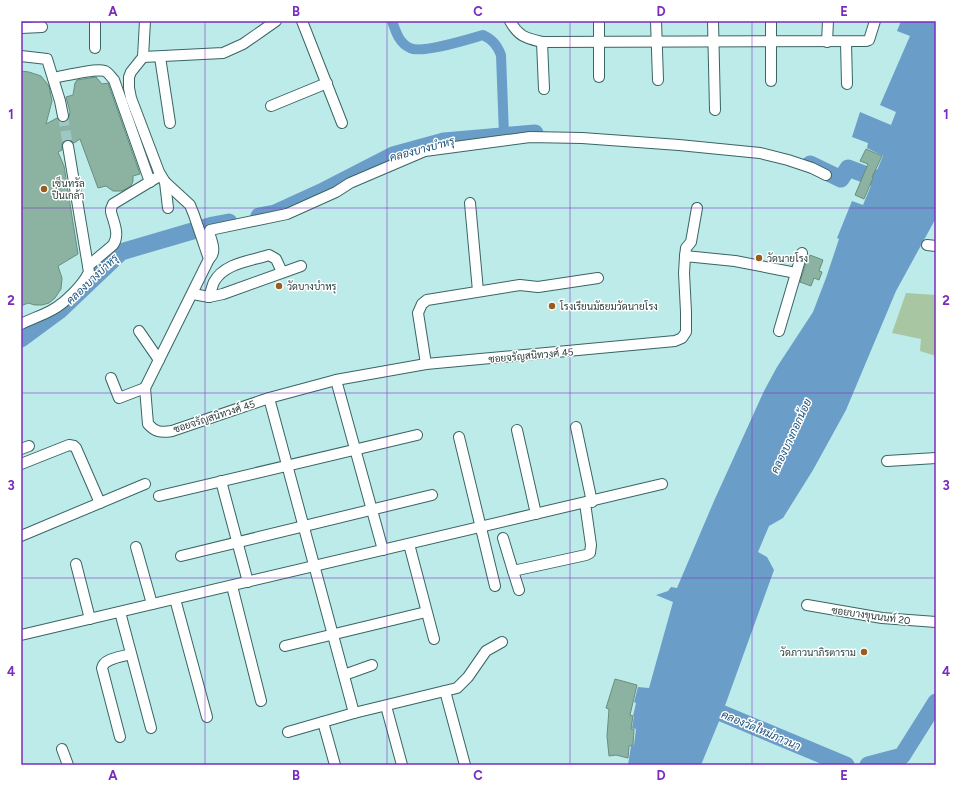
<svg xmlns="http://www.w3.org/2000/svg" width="957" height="786" font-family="Figtree,Sarabun,sans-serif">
<rect width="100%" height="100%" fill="#bcebe9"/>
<path fill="#a8c6a1" d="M906,293l30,2v61l-16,-5 1,-12 -29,-6z"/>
<path fill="#6a9dc8" d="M901,21h35v197l-40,73 -50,119 -33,60 -30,48 -14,8 -11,26 9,5 7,13 -52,144 -21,51h-73l3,-19 3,-1 2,-16 -4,-1 2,-12h-1l3,-13 -2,-1 4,-15 11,1 24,-86 -17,-7 12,-4 3,-4 6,1 37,-87 50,-110 13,-24 36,-55 13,-34 13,-39 -2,-1 15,-37 11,4 11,-27 -4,-2 3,-8 4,2 6,-14 -16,-8 1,-5 -16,-6 8,-25 31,13 5,-13 -16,-7 30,-69 -13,-5z"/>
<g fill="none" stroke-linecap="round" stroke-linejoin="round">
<path stroke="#6a9dc8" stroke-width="10" d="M392,21c4,11 7,22 18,27 12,6 59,-9 73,-13 10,5 14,10 18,20l3,80"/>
<g stroke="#6a9dc8" stroke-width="17">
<path d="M810,164l31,15 7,-11 37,14"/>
<path d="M259,216l16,-3 46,-21 72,-37 51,-14 91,-8"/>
<path d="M21,339l38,-28 62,-59 92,-27 16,-3"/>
<path d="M702,705l144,60"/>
<path d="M868,765l34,-9 34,-54"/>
</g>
</g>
<g fill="#8cb3a1" stroke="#688e7e">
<path d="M21,71l8,1 12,4 8,10 3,15 -6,23 11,-6 4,4 7,-1 2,-9 -4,-15 7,-2 2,-12 2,-3 19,-3 6,7 6,-1 32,91 -7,2v5l-2,5 -9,5h-9l-7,-5 -8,2 -18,-49 -6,4 -4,-3 -6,1 -2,3v6l-4,2 6,14 14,88 -20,12 4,12 -1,11 -6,9 -6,5 -7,2h-7l-7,-2 -7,3z"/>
<path d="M866,149l16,7 -10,21 1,1 -9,21 -9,-4 13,-31 -8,-3z"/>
<path d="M810,255l13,5 -4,11 3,1 -3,8 -5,-2 -3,8 -11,-4 6,-19 1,1z"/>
<path d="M615,679l22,6 -7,30 3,1 -2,13h3l-1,16 -4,1 -1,12 -12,-3 -7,1 -2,-20 2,-27 -3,-1z"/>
</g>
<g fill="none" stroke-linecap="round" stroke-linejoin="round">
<path stroke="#9ec8c6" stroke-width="10" stroke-dasharray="10 5" stroke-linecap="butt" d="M63,116l5,30"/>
<defs>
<g id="minor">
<path d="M95,21v27"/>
<path d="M145,21l-2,36 -12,15 -2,5v11l2,10 28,74 6,10 25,23 4,10 15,44 -64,129 3,36c7,8 13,9 24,7l97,-33 67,-18 90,-16 249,-23 7,-3 4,-6v-20l-2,-39 1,-17 50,5 61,12"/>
<path d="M302,21l40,102"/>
<path d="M510,21c9,16 16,17 32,21l324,-1 3,-1 6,-19"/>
<path d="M599,21v56"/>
<path d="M656,21l2,59"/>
<path d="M713,21l2,89"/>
<path d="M21,28l21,-1"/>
<path d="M542,42l2,47"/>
<path d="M827,42l1,-21"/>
<path d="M846,42l1,42"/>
<path d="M21,56l26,3 13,42 3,15"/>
<path d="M143,57l80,-4 20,-9 33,-23"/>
<path d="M160,57l10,66"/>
<path d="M53,78c12,-2 41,-10 52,-7 4,2 6,6 9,9l36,102"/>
<path d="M771,81v-60"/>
<path d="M271,106l56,-23"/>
<path d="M165,182l3,26"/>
<path d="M470,203l8,88"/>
<path d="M927,245l9,1"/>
<path d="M685,256l1,-8 5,-6 6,-34"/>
<path d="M210,258c7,-7 1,-18 -1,-26l1,-2 77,-16 49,-22 14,-9 75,-32 105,-14 52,1 97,7 81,8 28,7 24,8 14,7"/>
<path d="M88,266l25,-21c7,-10 1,-22 -2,-33v-3l2,-5 43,-26"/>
<path d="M193,294l16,3 14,-3 78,-28"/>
<path d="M209,297c2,-5 3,-11 5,-15 10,-19 37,-21 55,-27l7,4 6,13"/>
<path d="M21,324c10,-5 22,-9 31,-14 13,-7 31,-25 37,-38l-21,-126"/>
<path d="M139,331l20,29"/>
<path d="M779,331l23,-78"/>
<path d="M426,364l-8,-51 4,-9 5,-4 93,-15 18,2 60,-9"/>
<path d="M111,378l8,20 26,-10"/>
<path d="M336,380l47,170"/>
<path d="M269,398l85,315"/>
<path d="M576,427l16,75"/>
<path d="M517,430l19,84"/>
<path d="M459,437l36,149"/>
<path d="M21,449l8,-3"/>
<path d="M887,461l49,-3"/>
<path d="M21,464l48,-19 5,1 2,2 24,55"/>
<path d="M221,481l27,101"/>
<path d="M159,496l258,-61"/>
<path d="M21,536l124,-52"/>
<path d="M503,538l10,33 73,-16 4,-2 1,-8 -6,-42"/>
<path d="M409,544l25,95"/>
<path d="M136,547l16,57"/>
<path d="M181,556l251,-61"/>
<path d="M76,564l14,55"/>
<path d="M513,571l6,19"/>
<path d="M232,586l29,115"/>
<path d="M175,599l32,118"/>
<path d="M807,605l75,13 54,4"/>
<path d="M120,612l31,116"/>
<path d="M21,635l641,-151"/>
<path d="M285,646l141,-34"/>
<path d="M344,675l28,-10"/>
<path d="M445,691l20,74"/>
<path d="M386,706l16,59"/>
<path d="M323,722l12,43"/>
<path d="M288,732l66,-19 103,-25 11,-11 18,-26 16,-9"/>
<path d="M120,737l-18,-69c2,-10 20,-11 29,-14"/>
<path d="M62,749l6,16"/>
</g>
</defs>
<use href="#minor" stroke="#396563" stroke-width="12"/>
<use href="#minor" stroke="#fff" stroke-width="10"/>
</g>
<path fill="none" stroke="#7b2cbf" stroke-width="1" stroke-opacity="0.55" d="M205,21v744M387,21v744M570,21v744M752,21v744M21,208h915M21,393h915M21,578h915"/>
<g fill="#995c1f" stroke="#fff" stroke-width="1.5">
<circle cx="44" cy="189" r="4"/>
<circle cx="759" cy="258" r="4"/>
<circle cx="279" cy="286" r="4"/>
<circle cx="552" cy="306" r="4"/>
<circle cx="864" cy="652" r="4"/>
</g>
<g text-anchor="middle" stroke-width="3" stroke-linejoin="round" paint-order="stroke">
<g font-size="10" fill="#283b3a" stroke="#fff" text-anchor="start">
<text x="52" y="187">เซ็นทรัล<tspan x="52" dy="12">ปิ่นเกล้า</tspan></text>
<text x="767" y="262">วัดนายโรง</text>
<text x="287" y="290">วัดบางบำหรุ</text>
<text x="560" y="310">โรงเรียนมัธยมวัดนายโรง</text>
<text x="856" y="656" text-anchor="end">วัดภาวนาภิรตาราม</text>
</g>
<g font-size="10" fill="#283b3a" stroke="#fff">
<text transform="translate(531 355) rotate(-5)" y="4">ซอยจรัญสนิทวงศ์ 45</text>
<text transform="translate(214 416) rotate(-18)" y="4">ซอยจรัญสนิทวงศ์ 45</text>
<text transform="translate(871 615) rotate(8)" y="4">ซอยบางขุนนนท์ 20</text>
</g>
<g font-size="11" font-style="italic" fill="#17517b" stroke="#fff">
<text transform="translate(422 149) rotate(-15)" y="4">คลองบางบำหรุ</text>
<text transform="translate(92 279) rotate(-44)" y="4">คลองบางบำหรุ</text>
<text transform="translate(791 436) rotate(-65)" y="4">คลองบางกอกน้อย</text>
<text transform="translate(761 730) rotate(23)" y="4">คลองวัดใหม่ภาวนา</text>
</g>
</g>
<rect width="957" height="786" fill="none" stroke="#ffffff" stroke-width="44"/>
<rect x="22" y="22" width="913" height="742" fill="none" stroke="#7b2cbf" stroke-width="1.5"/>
<g font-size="13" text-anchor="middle" font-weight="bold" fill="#7b2cbf">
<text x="113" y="16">A</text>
<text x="296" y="16">B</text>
<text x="478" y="16">C</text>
<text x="661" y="16">D</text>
<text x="844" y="16">E</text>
<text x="11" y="119">1</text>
<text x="946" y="119">1</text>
<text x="11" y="305">2</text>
<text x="946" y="305">2</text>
<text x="11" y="490">3</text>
<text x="946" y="490">3</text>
<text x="11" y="676">4</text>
<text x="946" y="676">4</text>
<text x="113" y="780">A</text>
<text x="296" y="780">B</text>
<text x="478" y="780">C</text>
<text x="661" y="780">D</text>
<text x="844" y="780">E</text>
</g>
</svg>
